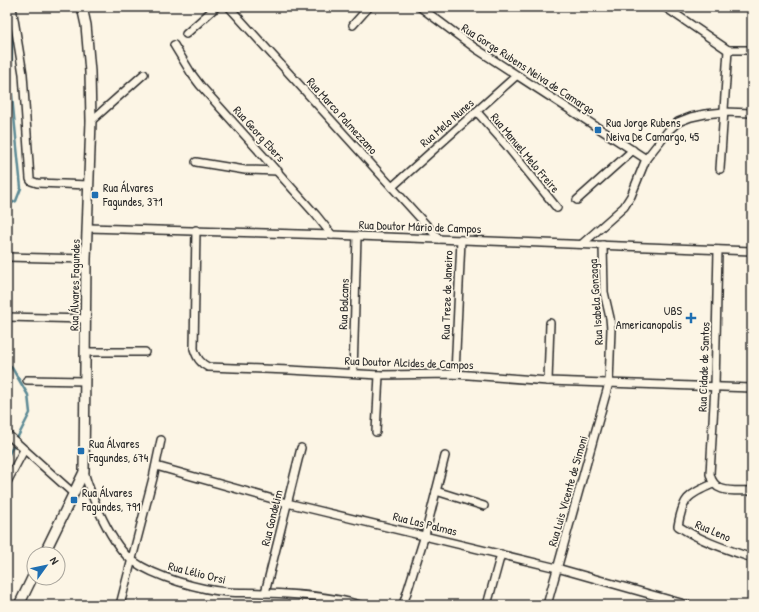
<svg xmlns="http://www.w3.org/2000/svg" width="759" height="612" font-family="'Patrick Hand',sans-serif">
<rect width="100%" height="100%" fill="#fcf5e5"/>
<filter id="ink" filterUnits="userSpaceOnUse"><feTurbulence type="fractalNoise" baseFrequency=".025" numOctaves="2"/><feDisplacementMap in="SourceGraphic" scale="8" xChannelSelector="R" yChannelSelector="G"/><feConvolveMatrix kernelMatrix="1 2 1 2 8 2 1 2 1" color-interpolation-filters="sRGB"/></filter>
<g filter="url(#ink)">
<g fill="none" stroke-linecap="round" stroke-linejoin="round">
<g stroke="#5c8a95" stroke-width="2.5">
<path d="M7,21l5,13 -1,52 10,102 -5,13 -9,4"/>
<path d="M7,364l5,4 16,27 2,18 -23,45"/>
</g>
<defs>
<g id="street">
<path d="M12,7l11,67 7,105 1,2 6,2 52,2"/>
<path d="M229,7l210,232"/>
<path d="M420,7l55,41 171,111"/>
<path d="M665,7l63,43"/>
<path d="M353,25l16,-18"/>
<path d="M186,34l30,-27"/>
<path d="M174,45l17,28 9,12 116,130 16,20"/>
<path d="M728,50h24"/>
<path d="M477,112l30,34 50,62"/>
<path d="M91,121l53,-47"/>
<path d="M196,162l49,8 33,1"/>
<path d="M720,169l8,-119"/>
<path d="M392,187l124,-111"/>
<path d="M577,200l56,-50"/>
<path d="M88,228l244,7 420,16"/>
<path d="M196,230l-2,119c3,9 6,14 14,18l82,3 89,5 76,-1 93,7 204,7"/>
<path d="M582,244l42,-37 7,-11 15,-37 22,-28 10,-9 13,-5 14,-3 19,-2 28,1"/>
<path d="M718,250l-3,136 -5,88c4,21 25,16 42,17"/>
<path d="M7,257l79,2"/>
<path d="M7,317l79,2"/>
<path d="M86,352h59"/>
<path d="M353,373l4,-137"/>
<path d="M455,374l6,-134"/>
<path d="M27,380l58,1"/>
<path d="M548,381l2,-58"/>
<path d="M376,432l3,-57"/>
<path d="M7,434l66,59"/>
<path d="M156,466l131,37 270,65 131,37"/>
<path d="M84,472c7,24 28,75 49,89 22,16 68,29 95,31 12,1 24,0 36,1 32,1 66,3 96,12"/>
<path d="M7,482l17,-32"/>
<path d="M713,484c-26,11 -30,14 -35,42 23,15 48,23 74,32"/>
<path d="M436,491l48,15"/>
<path d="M265,593l36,-145"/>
<path d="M120,605l33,-127 8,-38"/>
<path d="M403,605l22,-70 20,-79"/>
<path d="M487,605l14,-51"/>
<path d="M547,605l62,-222 2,-54 -1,-11 -6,-26 -1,-47"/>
</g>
<g id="secondary">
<path d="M44,554l40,-82 2,-213 5,-138 -1,-49 -4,-47 -4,-18"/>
<path d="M19,605l15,-31"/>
</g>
</defs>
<use href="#street" stroke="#2b2b2b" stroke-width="10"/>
<use href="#secondary" stroke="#2b2b2b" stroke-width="12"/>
<use href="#street" stroke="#fcf5e5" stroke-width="7"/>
<use href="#secondary" stroke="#fcf5e5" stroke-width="9"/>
</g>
</g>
<g fill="#1f6fb2" stroke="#fcf5e5" stroke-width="1.5">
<rect x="594" y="126" width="8" height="8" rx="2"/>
<rect x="91" y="191" width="8" height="8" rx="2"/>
<path d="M689 312h4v4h4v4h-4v4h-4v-4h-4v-4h4z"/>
<rect x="77" y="447" width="8" height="8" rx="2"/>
<rect x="70" y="496" width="8" height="8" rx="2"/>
</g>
<g text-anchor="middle" stroke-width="3.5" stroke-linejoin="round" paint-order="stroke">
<g font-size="12" fill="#2b2b2b" stroke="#fcf5e5">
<text transform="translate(528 69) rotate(33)" y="4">Rua Gorge Rubens Neiva de Camargo</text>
<text transform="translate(342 116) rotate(48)" y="4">Rua Marco Palmezzano</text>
<text transform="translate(447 123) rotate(-41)" y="4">Rua Melo Nunes</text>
<text transform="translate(259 134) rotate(48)" y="4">Rua Georg Ebers</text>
<text transform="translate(525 153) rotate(50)" y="4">Rua Manuel Melo Freire</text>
<text transform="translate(420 227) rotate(2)" y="4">Rua Doutor Mário de Campos</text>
<text transform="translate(75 285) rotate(-89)" y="4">Rua Álvares Fagundes</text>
<text transform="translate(447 295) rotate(-88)" y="4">Rua Treze de Janeiro</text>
<text transform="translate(596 302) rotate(-94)" y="4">Rua Isabela Gonzaga</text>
<text transform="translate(344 304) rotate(-88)" y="4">Rua Balcans</text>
<text transform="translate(409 363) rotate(2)" y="4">Rua Doutor Alcides de Campos</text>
<text transform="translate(704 367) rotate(-88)" y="4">Rua Cidade de Santos</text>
<text transform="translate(568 491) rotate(-74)" y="4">Rua Luis Vicente de Simoni</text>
<text transform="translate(272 518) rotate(-76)" y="4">Rua Gondelim</text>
<text transform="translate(425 524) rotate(14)" y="4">Rua Las Palmas</text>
<text transform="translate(713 531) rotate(23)" y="4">Rua Leno</text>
<text transform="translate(197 573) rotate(14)" y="4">Rua Lélio Orsi</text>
</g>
<g font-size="12" fill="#2b2b2b" stroke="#fcf5e5" text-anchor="start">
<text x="606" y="127">Rua Jorge Rubens<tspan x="606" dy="14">Neiva De Camargo, 45</tspan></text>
<text x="103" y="192">Rua Álvares<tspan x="103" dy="14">Fagundes, 371</tspan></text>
<text x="682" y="315" text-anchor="end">UBS<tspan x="682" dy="14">Americanopolis</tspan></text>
<text x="89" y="448">Rua Álvares<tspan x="89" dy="14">Fagundes, 674</tspan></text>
<text x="82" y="497">Rua Álvares<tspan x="82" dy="14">Fagundes, 791</tspan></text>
</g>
</g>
<rect width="759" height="612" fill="none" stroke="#fcf5e5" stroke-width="24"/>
<rect x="12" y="12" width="735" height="588" fill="none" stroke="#2b2b2b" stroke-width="1.5" filter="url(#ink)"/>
<g transform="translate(46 566) rotate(57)"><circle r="19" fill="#fcf5e5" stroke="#a8a49b"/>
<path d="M0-3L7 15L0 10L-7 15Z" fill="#1f6fb2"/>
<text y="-6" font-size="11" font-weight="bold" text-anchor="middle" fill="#2b2b2b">N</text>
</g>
</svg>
